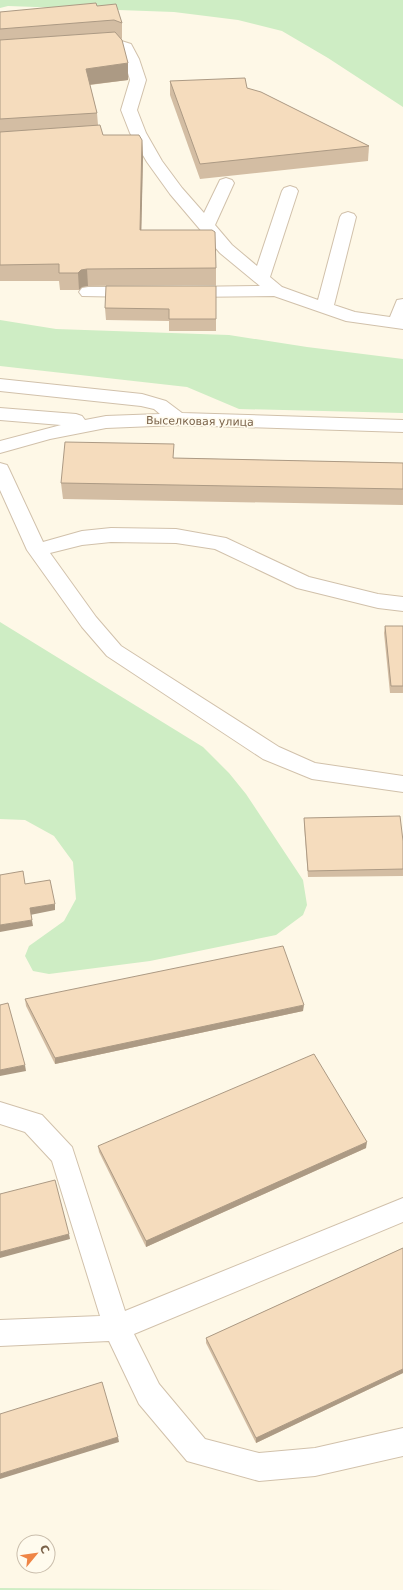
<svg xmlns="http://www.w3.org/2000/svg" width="403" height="1590" font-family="'DejaVu Sans',sans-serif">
<rect width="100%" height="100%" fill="#fef8e7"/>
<g fill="#ceedc4">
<path d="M0,0h403v107l-75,-49 -46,-27 -44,-11 -64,-8 -166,-6 -8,2z"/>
<path d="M0,320l56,9 173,6 78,12 96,12v54l-164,-4 -52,-22 -187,-21z"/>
<path d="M0,622l203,125 26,26 17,21 57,86 4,25 -4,10 -27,20 -126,26 -101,13 -16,-3 -8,-15 4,-10 35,-25 12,-22 -3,-37 -19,-26 -29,-16 -25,-1z"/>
<path d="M0,1588l286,2h-286z"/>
</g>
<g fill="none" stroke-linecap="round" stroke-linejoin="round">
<defs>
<g id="minor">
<path d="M115,39l16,5 8,15 7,21 -9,30 9,23 16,28 20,27 22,25 16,-33 6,-2 6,2 2,3 -19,42 17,20 25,21 25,-75 2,-3 6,-2 6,2 2,3 -28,86 12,10 36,13 22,-83 2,-3 6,-2 6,2 2,3 -22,88 21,7 35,5 7,-17 6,-1v30l-57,-8 -72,-25 -89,1 -6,-1 -3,-4 3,-4 6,-1 75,-1 -40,-33 -50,-59 -23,-32 -17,-29 -9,-23 9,-30 -8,-28 -5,-4 -30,-1 -2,-3 2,-3z"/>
<path d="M88,287h47l6,1 3,4 -3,4 -6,1 -53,-1 -3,-4 3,-4z"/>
<path d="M0,379l142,15 24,7 16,12 221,7v12l-225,-7 -72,3 -56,11 -50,14v-12l61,-16 -61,-5v-12l76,6 6,2 3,4 21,-4 54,-2 -6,-5 -13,-3 -141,-15z"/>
<path d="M0,463l7,2 2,4 34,73 39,-11 29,-3 65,1 50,9 83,39 69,17 25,3v14l-25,-3 -81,-20 -82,-39 -39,-6 -65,-1 -29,3 -32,8 46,64 25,29 158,101 36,16 88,13v16l-91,-13 -49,-20 -156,-103 -25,-29 -55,-77 -27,-60z"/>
<path d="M0,1102l42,13 30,32 53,164 278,-113v24l-269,112 25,50 46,55 54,14 56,-5 88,-20v28l-88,20 -56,5 -72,-20 -48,-57 -30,-63 -109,5v-26l100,-4 -48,-155 -27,-29 -25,-8z"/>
</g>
</defs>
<use href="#minor" stroke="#d1c1ab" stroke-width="2"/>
<use href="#minor" fill="#fff" fill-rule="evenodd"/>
</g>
<g fill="#d3bda3">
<path d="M97,6l25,17v16l-2,-1 8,25v17l-38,5 7,28 1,12 5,10 39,5 1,17 -2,73 75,38v17l-128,1 -6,1 -3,3h-19l-1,-9h-59v-269z"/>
<path d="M170,81l77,7 122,58 -1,15 -168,18 -30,-84z"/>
<path d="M216,286v45h-47v-10l-63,-1 -1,-12z"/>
<path d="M174,458l229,5v42l-340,-6 -2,-16z"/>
<path d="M385,626h18v67h-13l-6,-60z"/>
<path d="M304,818l99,23v35l-95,1 -4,-53z"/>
<path d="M25,999l278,12 -248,53 -29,-58z"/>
<path d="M98,1146l268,2 -220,99 -47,-95z"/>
<path d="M403,1248v125l-147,70 -50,-100v-5z"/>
</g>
<g fill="#ac9a84">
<path d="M128,63v17l-41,5 -1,-16z"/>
<path d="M142,140l1,17 -2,90 -1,-17z"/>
<path d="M87,269l1,17 -6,1 -3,3 -1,-17 3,-3z"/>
<path d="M55,904v6l-25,5v-7z"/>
<path d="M32,920l1,6 -33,6v-7z"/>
<path d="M304,1005l-1,6 -248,53v-6z"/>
<path d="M25,1065l1,6 -26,5v-6z"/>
<path d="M367,1142l-1,6 -220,99v-6z"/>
<path d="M69,1234l1,5 -70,19v-6z"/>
<path d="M403,1369v4l-147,70v-5z"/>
<path d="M118,1437l1,5 -119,37v-5z"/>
</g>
<g fill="#f5dcbd" stroke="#ac9a84">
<path d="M96,3l1,3 19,-2 6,19 -8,-3 -114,9v-17z"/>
<path d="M115,32l7,8 6,23 -42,6 11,44 -97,6v-79z"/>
<path d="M245,78l2,10 14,4 108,54 -169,18 -30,-83z"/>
<path d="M100,125l3,10h36l3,5 -2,90h72l3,2 1,36 -129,1 -6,1 -3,3h-19v-9l-59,1v-133z"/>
<path d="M106,286h110v33h-47v-10l-64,-1z"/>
<path d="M65,442l109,2 -1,14 230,5v26l-342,-6z"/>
<path d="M385,626h18v60h-12z"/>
<path d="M400,816l3,25v28l-95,2 -4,-53z"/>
<path d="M23,871l2,13 25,-4 5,24 -25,4 2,12 -32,5v-50z"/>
<path d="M283,946l21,59 -249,53 -30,-59z"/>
<path d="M8,1003l17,62 -25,5v-65z"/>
<path d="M314,1054l53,88 -221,99 -48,-95z"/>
<path d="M55,1180l14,54 -69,18v-58z"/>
<path d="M403,1248v121l-147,69 -50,-100z"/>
<path d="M102,1382l16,55 -118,37v-60z"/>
</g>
<g text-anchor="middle" stroke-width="3.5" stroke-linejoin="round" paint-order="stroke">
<g font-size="11" fill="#7a6249" stroke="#fffbee">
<text transform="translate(200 421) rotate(1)" y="4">Выселковая улица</text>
</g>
</g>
<g transform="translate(36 1554) rotate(61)"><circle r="19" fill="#fffbee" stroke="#cabeac"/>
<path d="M0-3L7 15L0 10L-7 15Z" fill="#ef8545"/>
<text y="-6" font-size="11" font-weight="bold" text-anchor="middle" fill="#7a6249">С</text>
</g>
</svg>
